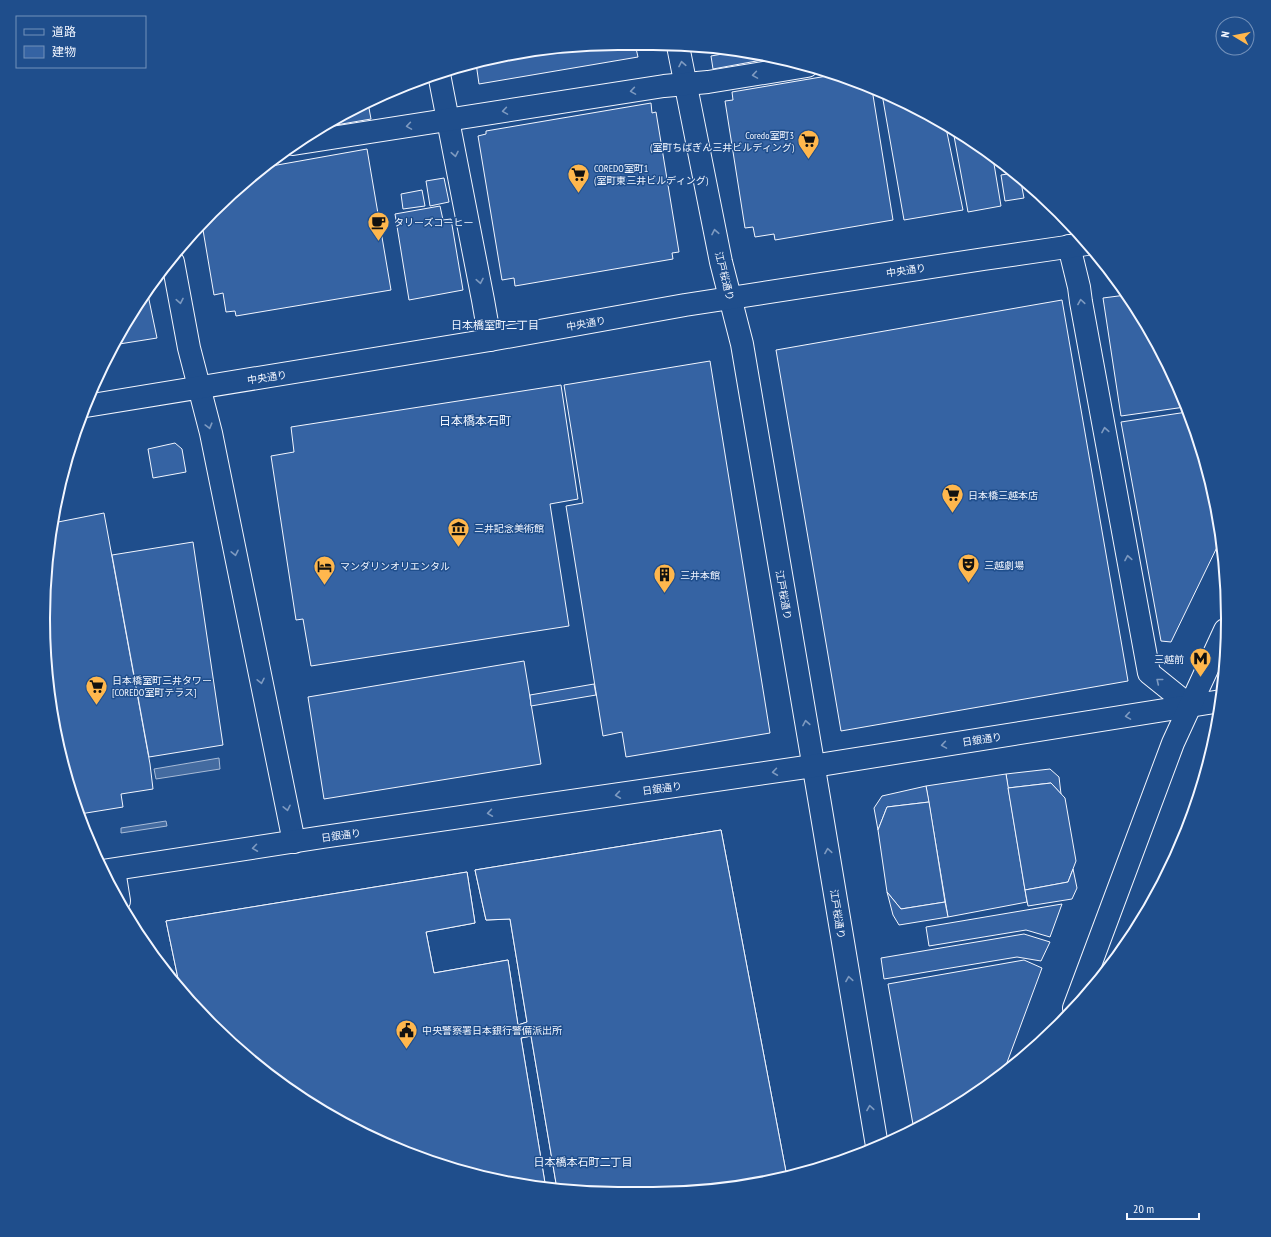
<svg xmlns="http://www.w3.org/2000/svg" width="1271" height="1237" font-family="'PT Sans Narrow','Noto Sans JP',sans-serif">
<rect width="100%" height="100%" fill="#1f4e8c"/>
<g fill="#446ba0" stroke="#a8bbd7">
<path d="M219,758l1,11 -64,10 -2,-10z"/>
<path d="M166,821l1,5 -46,7v-5z"/>
</g>
<g fill="#3563a3" stroke="#f2f6ff" fill-rule="evenodd">
<path d="M618,43l17,1 3,13 -159,27 -3,-21 30,-9z"/>
<path d="M739,51l34,7 -60,11 -2,-13z"/>
<path d="M839,74l33,15 21,131 -118,20 -1,-6 -19,3 -2,-10 -8,1 -20,-127 8,-1 -1,-8z"/>
<path d="M882,94l58,26 5,3 18,87 -59,10z"/>
<path d="M368,103l3,16 -35,6 -1,-4z"/>
<path d="M651,103l1,10 4,-1 23,140 -7,1 1,6 -158,27 -1,-8 -12,2 -24,-144 8,-2v-3z"/>
<path d="M961,135l32,23 8,48 -33,6 -14,-76z"/>
<path d="M367,149l24,141 -155,26 -1,-5 -9,1 -3,-19 -9,2 -12,-71 9,-12 55,-45z"/>
<path d="M1014,173l6,4 4,21 -19,3 -4,-26z"/>
<path d="M444,178l5,24 -19,4 -4,-25z"/>
<path d="M422,190l3,16 -22,3 -2,-15z"/>
<path d="M440,206l3,14 8,-1 12,71 -54,10 -14,-86z"/>
<path d="M148,295l9,43 -44,7 7,-14z"/>
<path d="M1126,295l43,69 16,43 -64,9 -18,-118z"/>
<path d="M1062,300l66,381 -287,50 -65,-381z"/>
<path d="M710,361l60,372 -144,24 -4,-25 -19,4 -37,-230 17,-3 -19,-118z"/>
<path d="M561,385l17,114 -28,5 19,122 -258,40 -8,-47 -7,1 -25,-164 23,-4 -3,-25z"/>
<path d="M1187,412l21,58 12,71 -49,101 -10,-1 -40,-219z"/>
<path d="M175,443l7,6 4,23 -33,6 -5,-29z"/>
<path d="M104,513l46,251 3,25 -32,5 2,13 -43,7 -17,-47 -19,-111 4,-113 5,-20z"/>
<path d="M193,542l30,203 -74,12 -37,-202z"/>
<path d="M524,661l17,103 -217,35 -16,-102z"/>
<path d="M594,684l2,11 -65,11 -1,-11z"/>
<path d="M1050,769l9,8 2,17 -10,-11 -43,5 -2,-14z"/>
<path d="M1006,774l21,128 -79,15 -22,-131z"/>
<path d="M1203,780l-6,24 -15,34z"/>
<path d="M1051,783l14,15 11,63 -8,21 -43,8 -17,-102z"/>
<path d="M926,786l3,16 -42,5 -9,23 -4,-22 8,-12z"/>
<path d="M929,802l16,100 -44,7 -14,-17 -9,-62 9,-23z"/>
<path d="M721,830l66,347 -97,16 -133,-4 -26,-153 -10,2 25,151 -112,-25 -103,-47 -92,-66 -59,-63 -14,-67 301,-49 8,51 -49,9 8,41 74,-13 10,65 9,-3 -17,-103 -24,1 -11,-50zM704,933l5,25 -60,11 -4,-25zM612,940l6,36 -86,13 -6,-36zM725,1022l19,96 -57,12 -19,-96z"/>
<path d="M721,830l66,347 -97,16 -133,-4 -26,-153 -10,2 25,151 -112,-25 -103,-47 -92,-66 -59,-63 -14,-67 301,-49 8,51 -49,9 8,41 74,-13 10,65 9,-3 -17,-103 -24,1 -11,-50z"/>
<path d="M1073,869l4,19 -5,11 -44,7 -3,-16 43,-8z"/>
<path d="M887,892l14,17 44,-7 3,15 -49,8 -6,-10z"/>
<path d="M1062,904l-12,33 -24,-7 -97,16 -3,-19z"/>
<path d="M1024,934l26,8 -9,19 -24,-4 -133,22 -3,-21z"/>
<path d="M1024,960l18,8 -40,108 -88,54 -26,-146z"/>
</g>
<g fill="none" stroke-linecap="round" stroke-linejoin="round">
<defs>
<g id="street">
<path d="M678,46l43,216 21,82 77,454 58,348"/>
<path d="M439,74l44,226 7,40"/>
<path d="M293,144l371,-58 44,-4 99,-16"/>
<path d="M1069,246l10,41 2,15 68,371 41,33"/>
<path d="M173,262l16,86 22,85 83,409"/>
<path d="M114,870l5,31"/>
<path d="M102,871l221,-34 490,-71 408,-65"/>
</g>
<path id="secondary" d="M1074,1008l99,-265 52,-113"/>
<path id="highway" d="M86,406l404,-66 195,-35 299,-46 103,-15"/>
</defs>
<use href="#street" stroke="#f2f6ff" stroke-width="24"/>
<use href="#secondary" stroke="#f2f6ff" stroke-width="24"/>
<use href="#highway" stroke="#f2f6ff" stroke-width="24"/>
<use href="#street" stroke="#1f4e8c" stroke-width="22"/>
<use href="#secondary" stroke="#1f4e8c" stroke-width="22"/>
<use href="#highway" stroke="#1f4e8c" stroke-width="22"/>
</g>
<defs><path id="oneway-chevron" d="M-2-3.5L2.5 0L-2 3.5" fill="none" stroke-width="1.6" stroke-linecap="round" stroke-linejoin="round"/></defs>
<g stroke="#7e9ac0">
<use href="#oneway-chevron" transform="translate(682 64) rotate(-101)"/>
<use href="#oneway-chevron" transform="translate(755 75) rotate(171)"/>
<use href="#oneway-chevron" transform="translate(633 91) rotate(171)"/>
<use href="#oneway-chevron" transform="translate(505 111) rotate(171)"/>
<use href="#oneway-chevron" transform="translate(409 126) rotate(171)"/>
<use href="#oneway-chevron" transform="translate(455 154) rotate(79)"/>
<use href="#oneway-chevron" transform="translate(715 232) rotate(-101)"/>
<use href="#oneway-chevron" transform="translate(480 281) rotate(79)"/>
<use href="#oneway-chevron" transform="translate(180 301) rotate(79)"/>
<use href="#oneway-chevron" transform="translate(1081 302) rotate(-99)"/>
<use href="#oneway-chevron" transform="translate(209 426) rotate(75)"/>
<use href="#oneway-chevron" transform="translate(1105 430) rotate(-100)"/>
<use href="#oneway-chevron" transform="translate(235 553) rotate(78)"/>
<use href="#oneway-chevron" transform="translate(1128 558) rotate(-100)"/>
<use href="#oneway-chevron" transform="translate(261 681) rotate(78)"/>
<use href="#oneway-chevron" transform="translate(1159 681) rotate(-141)"/>
<use href="#oneway-chevron" transform="translate(1128 716) rotate(171)"/>
<use href="#oneway-chevron" transform="translate(806 723) rotate(-100)"/>
<use href="#oneway-chevron" transform="translate(944 745) rotate(171)"/>
<use href="#oneway-chevron" transform="translate(775 772) rotate(172)"/>
<use href="#oneway-chevron" transform="translate(618 795) rotate(172)"/>
<use href="#oneway-chevron" transform="translate(287 808) rotate(78)"/>
<use href="#oneway-chevron" transform="translate(490 813) rotate(172)"/>
<use href="#oneway-chevron" transform="translate(255 848) rotate(172)"/>
<use href="#oneway-chevron" transform="translate(828 851) rotate(-99)"/>
<use href="#oneway-chevron" transform="translate(849 979) rotate(-99)"/>
<use href="#oneway-chevron" transform="translate(870 1108) rotate(-99)"/>
</g>
<defs>
<symbol id="supermarket-pin" viewBox="-11 -11 22 30"><path d="M0 17L-7.5 6A9.5 9.5 0 1 1 7.5 6Z" fill="#ffb74d" stroke="#1f4e8c"/><path d="M-6-5.5h2.5l.6 2H6L4.5 2H-2.5L-4.4-4H-6ZM-1.5 3.2a1.3 1.3 0 1 0 .1 0ZM3 3.2a1.3 1.3 0 1 0 .1 0Z" fill="#111"/></symbol>
<symbol id="cafe-pin" viewBox="-11 -11 22 30"><path d="M0 17L-7.5 6A9.5 9.5 0 1 1 7.5 6Z" fill="#ffb74d" stroke="#1f4e8c"/><path d="M-5.5-4.5H6V0H3Q3 3.5 0 3.5H-2.5Q-5.5 3.5-5.5 0ZM3-3.2v2h1.7v-2ZM-6 4.5H4V6H-6Z" fill="#111"/></symbol>
<symbol id="museum-pin" viewBox="-11 -11 22 30"><path d="M0 17L-7.5 6A9.5 9.5 0 1 1 7.5 6Z" fill="#ffb74d" stroke="#1f4e8c"/><path d="M0-6L6-3V-2H-6V-3ZM-5-1h2V3h-2ZM-1-1h2V3h-2ZM3-1h2V3H3ZM-6 4H6V6H-6Z" fill="#111"/></symbol>
<symbol id="theatre-pin" viewBox="-11 -11 22 30"><path d="M0 17L-7.5 6A9.5 9.5 0 1 1 7.5 6Z" fill="#ffb74d" stroke="#1f4e8c"/><path d="M-5-5.5Q0-4 5-5.5V0Q5 5 0 6Q-5 5-5 0ZM-3.3-2.5H-1v1.5H-3.3ZM1-2.5H3.3v1.5H1ZM-2.8 1Q0 5.5 2.8 1Z" fill="#111"/></symbol>
<symbol id="hotel-pin" viewBox="-11 -11 22 30"><path d="M0 17L-7.5 6A9.5 9.5 0 1 1 7.5 6Z" fill="#ffb74d" stroke="#1f4e8c"/><path d="M-6-4.5h1.5V1H6V5H4.5V3h-9V5H-6ZM-4 0a1.8 1.8 0 1 1 3.6 0ZM.5 0V-2.5h3Q6-2.5 6 0Z" fill="#111"/></symbol>
<symbol id="building-pin" viewBox="-11 -11 22 30"><path d="M0 17L-7.5 6A9.5 9.5 0 1 1 7.5 6Z" fill="#ffb74d" stroke="#1f4e8c"/><path d="M-4-6H4V6H1V3H-1V6H-4ZM-2.5-4.3h1.7v1.8h-1.7ZM.8-4.3h1.7v1.8H.8ZM-2.5-1h1.7V.8h-1.7ZM.8-1h1.7V.8H.8Z" fill="#111"/></symbol>
<symbol id="metro-pin" viewBox="-11 -11 22 30"><path d="M0 17L-7.5 6A9.5 9.5 0 1 1 7.5 6Z" fill="#ffb74d" stroke="#1f4e8c"/><path d="M-5.5 5V-5H-3L0 0L3-5H5.5V5H3V-.5L0 4L-3-.5V5Z" fill="#111"/></symbol>
<symbol id="civic-pin" viewBox="-11 -11 22 30"><path d="M0 17L-7.5 6A9.5 9.5 0 1 1 7.5 6Z" fill="#ffb74d" stroke="#1f4e8c"/><path d="M-.6-6.5H3V-4.5H.6V-3L4-1V1h2V6H-6V1h2V-1L-.6-3ZM-1.2 2.5V6h2.4V2.5Z" fill="#111"/></symbol>
</defs>
<g fill-rule="evenodd">
<use href="#supermarket-pin" x="796" y="128" width="25" height="34"/>
<use href="#supermarket-pin" x="566" y="162" width="25" height="34"/>
<use href="#cafe-pin" x="366" y="210" width="25" height="34"/>
<use href="#supermarket-pin" x="940" y="482" width="25" height="34"/>
<use href="#museum-pin" x="446" y="516" width="25" height="34"/>
<use href="#theatre-pin" x="956" y="552" width="25" height="34"/>
<use href="#hotel-pin" x="312" y="554" width="25" height="34"/>
<use href="#building-pin" x="652" y="562" width="25" height="34"/>
<use href="#metro-pin" x="1188" y="646" width="25" height="34"/>
<use href="#supermarket-pin" x="84" y="674" width="25" height="34"/>
<use href="#civic-pin" x="394" y="1018" width="25" height="34"/>
</g>
<g text-anchor="middle" stroke-width="3" stroke-linejoin="round" paint-order="stroke">
<g font-size="10" fill="#f2f6ff" stroke="#1f4e8c" text-anchor="start">
<text x="794" y="139" text-anchor="end">Coredo室町3<tspan x="794" dy="12">(室町ちばぎん三井ビルディング)</tspan></text>
<text x="594" y="172">COREDO室町1<tspan x="594" dy="12">(室町東三井ビルディング)</tspan></text>
<text x="394" y="226">タリーズコーヒー</text>
<text x="968" y="499">日本橋三越本店</text>
<text x="474" y="532">三井記念美術館</text>
<text x="984" y="569">三越劇場</text>
<text x="340" y="570">マンダリンオリエンタル</text>
<text x="680" y="579">三井本館</text>
<text x="1184" y="663" text-anchor="end">三越前</text>
<text x="112" y="684">日本橋室町三井タワー<tspan x="112" dy="12">[COREDO室町テラス]</tspan></text>
<text x="422" y="1034">中央警察署日本銀行警備派出所</text>
</g>
<g font-size="10" fill="#f2f6ff" stroke="#1f4e8c">
<text transform="translate(906 270) rotate(-9)" y="4">中央通り</text>
<text transform="translate(725 276) rotate(76)" y="4">江戸桜通り</text>
<text transform="translate(586 323) rotate(-10)" y="4">中央通り</text>
<text transform="translate(267 377) rotate(-9)" y="4">中央通り</text>
<text transform="translate(784 595) rotate(80)" y="4">江戸桜通り</text>
<text transform="translate(982 739) rotate(-9)" y="4">日銀通り</text>
<text transform="translate(662 788) rotate(-8)" y="4">日銀通り</text>
<text transform="translate(341 835) rotate(-8)" y="4">日銀通り</text>
<text transform="translate(838 914) rotate(81)" y="4">江戸桜通り</text>
</g>
<g font-size="11" fill="#f2f6ff" stroke="#1f4e8c">
<text x="495" y="329">日本橋室町二丁目</text>
<text x="583" y="1166">日本橋本石町二丁目</text>
</g>
<g font-size="12" fill="#f2f6ff" stroke="#1f4e8c">
<text x="475" y="425">日本橋本石町</text>
</g>
</g>
<path d="M0 0H1271V1237H0ZM618 50H653A568 568 0 0 1 1221 618V619A568 568 0 0 1 653 1187H618A568 568 0 0 1 50 619V618A568 568 0 0 1 618 50Z" fill="#1f4e8c" fill-rule="evenodd"/>
<path fill="none" stroke="#f2f6ff" stroke-width="2" d="M618 50H653A568 568 0 0 1 1221 618V619A568 568 0 0 1 653 1187H618A568 568 0 0 1 50 619V618A568 568 0 0 1 618 50Z"/>
<rect x="16" y="16" width="130" height="52" fill="#1f4e8c" stroke="#7391ba"/>
<rect x="24" y="29" width="20" height="6" fill="#1f4e8c" stroke="#7391ba"/>
<text x="52" y="36" font-size="12" fill="#f2f6ff">道路</text>
<rect x="24" y="46" width="20" height="12" fill="#3563a3" stroke="#7391ba"/>
<text x="52" y="56" font-size="12" fill="#f2f6ff">建物</text>
<g transform="translate(1235 36) rotate(280)"><circle r="19" fill="#1f4e8c" stroke="#7391ba"/>
<path d="M0-3L7 15L0 10L-7 15Z" fill="#ffb74d"/>
<text y="-6" font-size="11" font-weight="bold" text-anchor="middle" fill="#f2f6ff">N</text>
</g>
<path d="M1127 1213v6h72v-6" fill="none" stroke="#f2f6ff" stroke-width="2"/>
<text x="1133" y="1213" font-size="12" fill="#f2f6ff" stroke="#1f4e8c" stroke-width="3" paint-order="stroke">20 m</text>
</svg>
